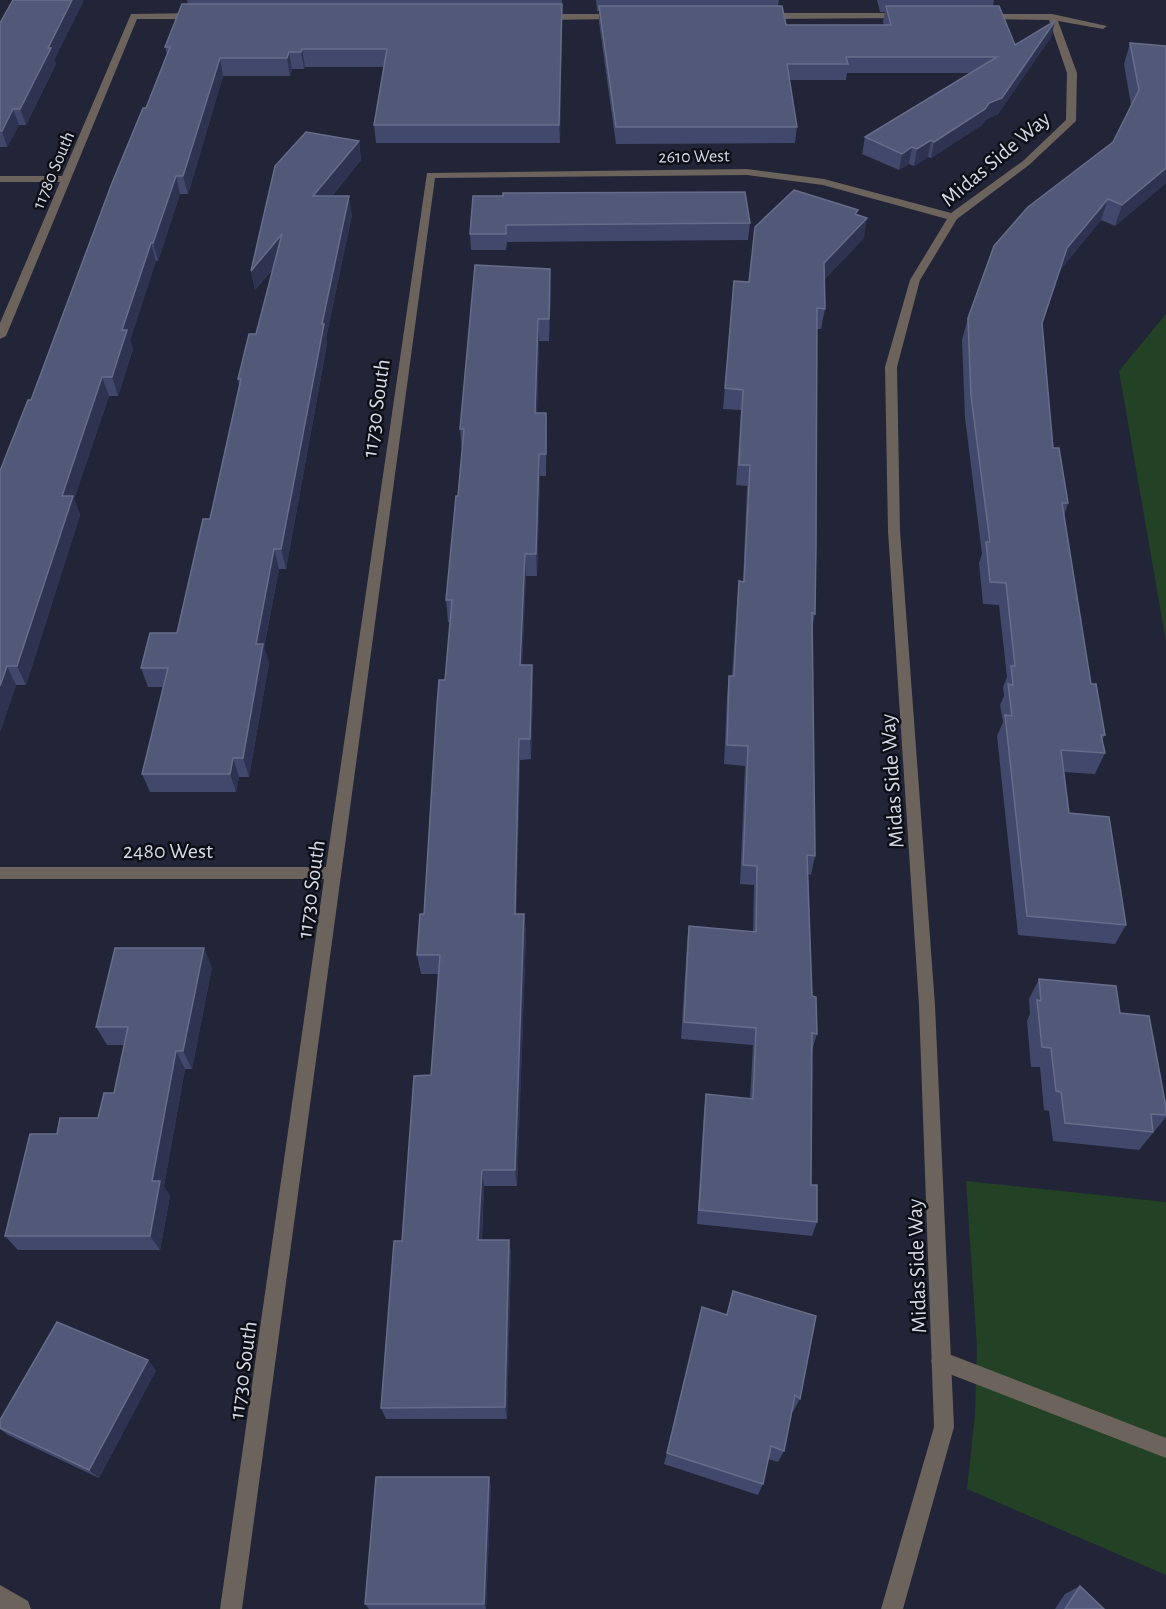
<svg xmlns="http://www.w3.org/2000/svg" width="1166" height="1609" font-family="'Alegreya Sans',sans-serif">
<rect width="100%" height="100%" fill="#212537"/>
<g fill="#234124">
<path d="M1166,314v328l-47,-271z"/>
<path d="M966,1181l200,21v373l-199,-86 8,-74 2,-67z"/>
</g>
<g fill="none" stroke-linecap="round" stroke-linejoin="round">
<path fill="#6d635d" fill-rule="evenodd" d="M941,1351l225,87v20l-232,-90 -3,-7 3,-7z"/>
<g fill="#6d635d" fill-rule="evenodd">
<path d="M903,13l4,3 -1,2 -141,1 -4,-3 4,-3z"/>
<path d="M131,14l67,-1 4,3 -4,3h-61l-131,317 -6,3v-16l60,-141h-60v-6h62z"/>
<path d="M618,14l3,1v4l-78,1 -4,-3 4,-3z"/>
<path d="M984,14h68l55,12 -4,3 -45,-8 19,52 -1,48 -47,44 -72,54 -37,61 -23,87 3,164 35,474 19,422 -51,182h-22l53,-182 -15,-422 -31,-474 -3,-164 25,-87 37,-61 -124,-34 -76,-10 -312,3 -193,1431h-22l104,-730h-324v-12h326l101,-694 320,-4 77,10 127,34 72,-52 43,-41 1,-47 -18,-53 -68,-1 -1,-2z"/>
<path d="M0,1585l28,16 3,8h-31z"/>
</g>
</g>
<g fill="#42486b">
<path d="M13,0h71l-30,60 2,4 -30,61h-7l-12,22h-7v-124z"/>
<path d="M187,0h375l-2,143h-184l-2,-18 10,-58h-79l-1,2h-12l-2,7h-67l-35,118h-8l-22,67h-2l-26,79 3,9 -15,47h-9l-35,103 6,16 -54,170h-10l-16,47v-261l31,-71 115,-292 21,-54 -2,-7 23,-43z"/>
<path d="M596,0h183l-1,6 8,19h98l-1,-3 2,-10h-5l-3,-12h117l-1,6 22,39 36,-8 -53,77 -13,6 -3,5 -51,33 -3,-1 -14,9 -5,-2 -10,6 -37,-16 3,-17 105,-64h-123l-1,7h-57l8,47 -2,16 -179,1 -17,-122v-11h-2z"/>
<path d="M1130,43l36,3v137l-51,43 -14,-6 -40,49 -19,56 11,123 15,55 -4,13 27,168 14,51 -3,5 3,13 -10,21 -31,-2 5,41 57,112 -11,19 -97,-9 -21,-199 6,-14 -3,-17 4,-9 -1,-9 4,-10 -8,-72 -16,-1 -4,-41 3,-9 -17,-136 -3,-78 6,-22 145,-176 18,-37 -7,-41z"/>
<path d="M359,141l2,19 -29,36 20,19 -26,123 1,6 -41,225h-7l-15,79 5,15 -20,114h-10l-3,15h-86l-8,-18 22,-87h-16l-7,-19 36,-35 33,-114 29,-134 -1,-6 18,-45 17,-65 -18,21 -4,-19z"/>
<path d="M473,196l277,27 -2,17 -241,2 -1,8h-35l-1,-16z"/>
<path d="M857,214l7,24 -40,42 1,29 -4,20h-4l-2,285 -3,15 3,227 -4,19 -3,-1 4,122 5,38 -5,16 -1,135 6,37 -5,14 -115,-12 7,-114 2,-16 44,5 3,-54 -72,-6 6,-95 2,-18 64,6 1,-47 -14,-1 5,-118 -21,-2 3,-68 2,-20h3l5,-74 2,-21 4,1 4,-96 -11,-1 5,-75 -18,-1 11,-128 15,1z"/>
<path d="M551,291l-2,50h-10l-2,72h9v63h-6l-3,100h-11l-4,89h10l1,21 -2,73 -11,1 -4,154h8l2,20 -9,252h-33l-2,54h27l2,15 -4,164h-121l-5,-11 21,-167 29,-166 7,-101h-17l-4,-19 7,-41 21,-234 5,-58h-2l-2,-22 12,-104 4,-45 -2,-22z"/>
<path d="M212,967l-20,102h-7l-21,117 6,10 -10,54h-142l-13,-14 52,-102 41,-16 16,-25 10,-48h-17l-11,-18z"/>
<path d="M1039,979l81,34 46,94v10l-27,33 -86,-9 -4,-30 -5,-1 -4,-43h-9l-4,-46 3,-7 -1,-15z"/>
<path d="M733,1291l67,108 -7,13 -1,-1 -8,40 -6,11 -10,-3 -5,25 -5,11 -94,-31 3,-11 59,-138z"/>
<path d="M156,1370l-57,108 -91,-43 -8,-6v-9z"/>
<path d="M491,1485l-5,124h-117l-4,-5z"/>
<path d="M1080,1586l24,23h-49l10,-15z"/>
</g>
<g fill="#2e3351">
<path d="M72,0h12l-30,60 2,4 -30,61 -6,-16 28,-61z"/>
<path d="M562,4v18l-2,121 -1,-18z"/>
<path d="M1055,21l-4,16 -53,77 -13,6 -3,5 -51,33 3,-16z"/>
<path d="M302,49l3,18 -1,2 -3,-17z"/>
<path d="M289,52l3,17 -2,7 -3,-18z"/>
<path d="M220,58l3,18 -35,118 -5,-18z"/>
<path d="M13,109l6,16 -12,22 -5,-16z"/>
<path d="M931,140l-3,17 -14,9 3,-17z"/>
<path d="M359,141l2,19 -45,55 -3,-19z"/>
<path d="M912,147l-3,17 -10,6 3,-16z"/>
<path d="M1166,168v15l-51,43 7,-21z"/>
<path d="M176,176l4,18 -22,67 -5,-18z"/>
<path d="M349,196l3,19 -26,123 1,6 -41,225 -5,-20 41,-225z"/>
<path d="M1108,199l-7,21 -40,49 -26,76 32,-97z"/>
<path d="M858,210l-3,21 12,-13 -3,20 -44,46 4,-21 31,-49z"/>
<path d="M282,234l3,19 -30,37 -4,-19z"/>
<path d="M151,243l5,18 -26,79 3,9 -15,47 -6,-19 10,-47z"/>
<path d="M550,269l1,22 -2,50v-22z"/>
<path d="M538,319l1,22 -3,94 -1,-22z"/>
<path d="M102,377l7,19 -35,103 6,16 -54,170 -9,-19 45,-170z"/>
<path d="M546,413l1,22 -1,41z"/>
<path d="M539,454l1,22 -3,100 -1,-22z"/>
<path d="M274,549l5,20 -15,79 5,15 -20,114 -6,-19 13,-114z"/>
<path d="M525,554l1,22 -5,110 -1,-21z"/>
<path d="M532,665l1,21 -2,73 -1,-20z"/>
<path d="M7,666l9,19 -16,47v-46z"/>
<path d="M519,739l1,21 -4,174 -1,-20z"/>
<path d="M233,758l6,19 -3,15 -6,-18z"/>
<path d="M524,914l2,20 -9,252 -2,-16z"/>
<path d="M204,948l8,19 -20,102 -9,-18z"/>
<path d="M176,1051l9,18 -21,117 6,10 -10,54 -10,-14 2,-55z"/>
<path d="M482,1170l2,16 -3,69 -3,-15z"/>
<path d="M509,1240l2,15 -4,164 -2,-12z"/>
<path d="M148,1360l8,10 -57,108 -10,-8z"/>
<path d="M489,1477l2,8 -5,124 -2,-5z"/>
</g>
<g fill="#525878" stroke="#676c8a" stroke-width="1.5">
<path d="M13,0h59l-24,48h3l-31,61h-7l-11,22h-2v-108z"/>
<path d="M182,4h380l-3,121h-185l13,-76h-85l-1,3h-12l-2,6h-67l-37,118h-7l-23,67h-2l-29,87h5l-15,47h-10l-40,119h11l-56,170h-10l-7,20v-215l28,-71h3l81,-217 31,-75h3l24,-61h-5z"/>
<path d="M599,6h183l4,19h105l-5,-19h113l16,39 40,-24 -53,77 -13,5 -4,6 -51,33 -3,-2 -14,9 -5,-2 -10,7 -37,-17 132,-80h-151l2,7h-61l10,63h-181z"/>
<path d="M1130,43l36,3v122l-44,37 -14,-6 -41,49 -25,75 11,125h6l9,55h-6l29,181h5l9,51h-4l4,18 -44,-3 8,63 40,4 17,108 -99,-9 -22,-201 7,1 -4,-32 5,1 -2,-19h4l-9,-83 -16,-1 -4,-40h4l-19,-146 -3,-78 26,-72 34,-39 85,-65 26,-52z"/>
<path d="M306,132l53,9 -46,55h36l-27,128h2l-43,225h-7l-18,95h7l-20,114h-10l-3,16h-88l26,-106h-27l9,-35h27l26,-114h7l31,-140h-3l11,-45h7l26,-100 -31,37 24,-105z"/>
<path d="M794,190l64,20 -3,4 12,4 -43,45 1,46 -8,-1 -1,239 -1,67 -3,-1 3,243 -8,-1 5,141 4,1 1,37 -5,-1 -1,152h6v37l-118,-12 7,-116 47,5 3,-71 -72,-6 5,-96 67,6 1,-66 -14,-1 5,-119 -21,-1 2,-69h5l5,-95 5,1 6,-117h-11l4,-75 -18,-2 9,-107 15,1 6,-55z"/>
<path d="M745,192l5,31 -244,2v9h-36l3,-38h30v-3z"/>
<path d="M475,265l75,4 -1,50h-11l-3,94h11v41h-7l-3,100h-11l-5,111h12l-2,74h-11l-4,175h9l-9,256h-33l-4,70h31l-4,167 -124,1 13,-167h8l12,-165 17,-1 9,-120h-23l3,-41h4l13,-209 2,-25h6l7,-80h-6l10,-104h2l6,-67h-4z"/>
<path d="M115,948h89l-21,103h-7l-24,130h8l-10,55h-145l25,-102h27l3,-16h38l6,-25h10l14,-66h-32z"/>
<path d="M1039,979l77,7 4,27 29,3 17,91v8l-15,-1 2,18 -88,-9 -4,-31 -5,-1 -5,-43 -9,-1 -5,-47 4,1z"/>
<path d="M733,1291l83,25 -16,83 -5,-4 -11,56 -13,-5 -8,38 -96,-31 35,-146 25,8z"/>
<path d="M57,1322l91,38 -59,110 -89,-42v-8z"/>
<path d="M376,1477h113l-5,127h-119z"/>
<path d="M1080,1586l24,23h-39z"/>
</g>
<g text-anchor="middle" stroke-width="5" stroke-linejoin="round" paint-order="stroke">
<g font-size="18" fill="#d6d9e6" stroke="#0d0f16">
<text transform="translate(694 156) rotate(-1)" y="6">2610 West</text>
<text transform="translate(53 170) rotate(-67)" y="6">11780 South</text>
</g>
<g font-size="22" fill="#d6d9e6" stroke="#0d0f16">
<text transform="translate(995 158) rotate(-40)" y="8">Midas Side Way</text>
<text transform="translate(375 408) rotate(-82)" y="8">11730 South</text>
<text transform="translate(891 781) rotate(-94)" y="8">Midas Side Way</text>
<text x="168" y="858">2480 West</text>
<text transform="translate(310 889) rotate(-82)" y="8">11730 South</text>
<text transform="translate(916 1266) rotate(-92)" y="8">Midas Side Way</text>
<text transform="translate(242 1370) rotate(-82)" y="8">11730 South</text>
</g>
</g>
</svg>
